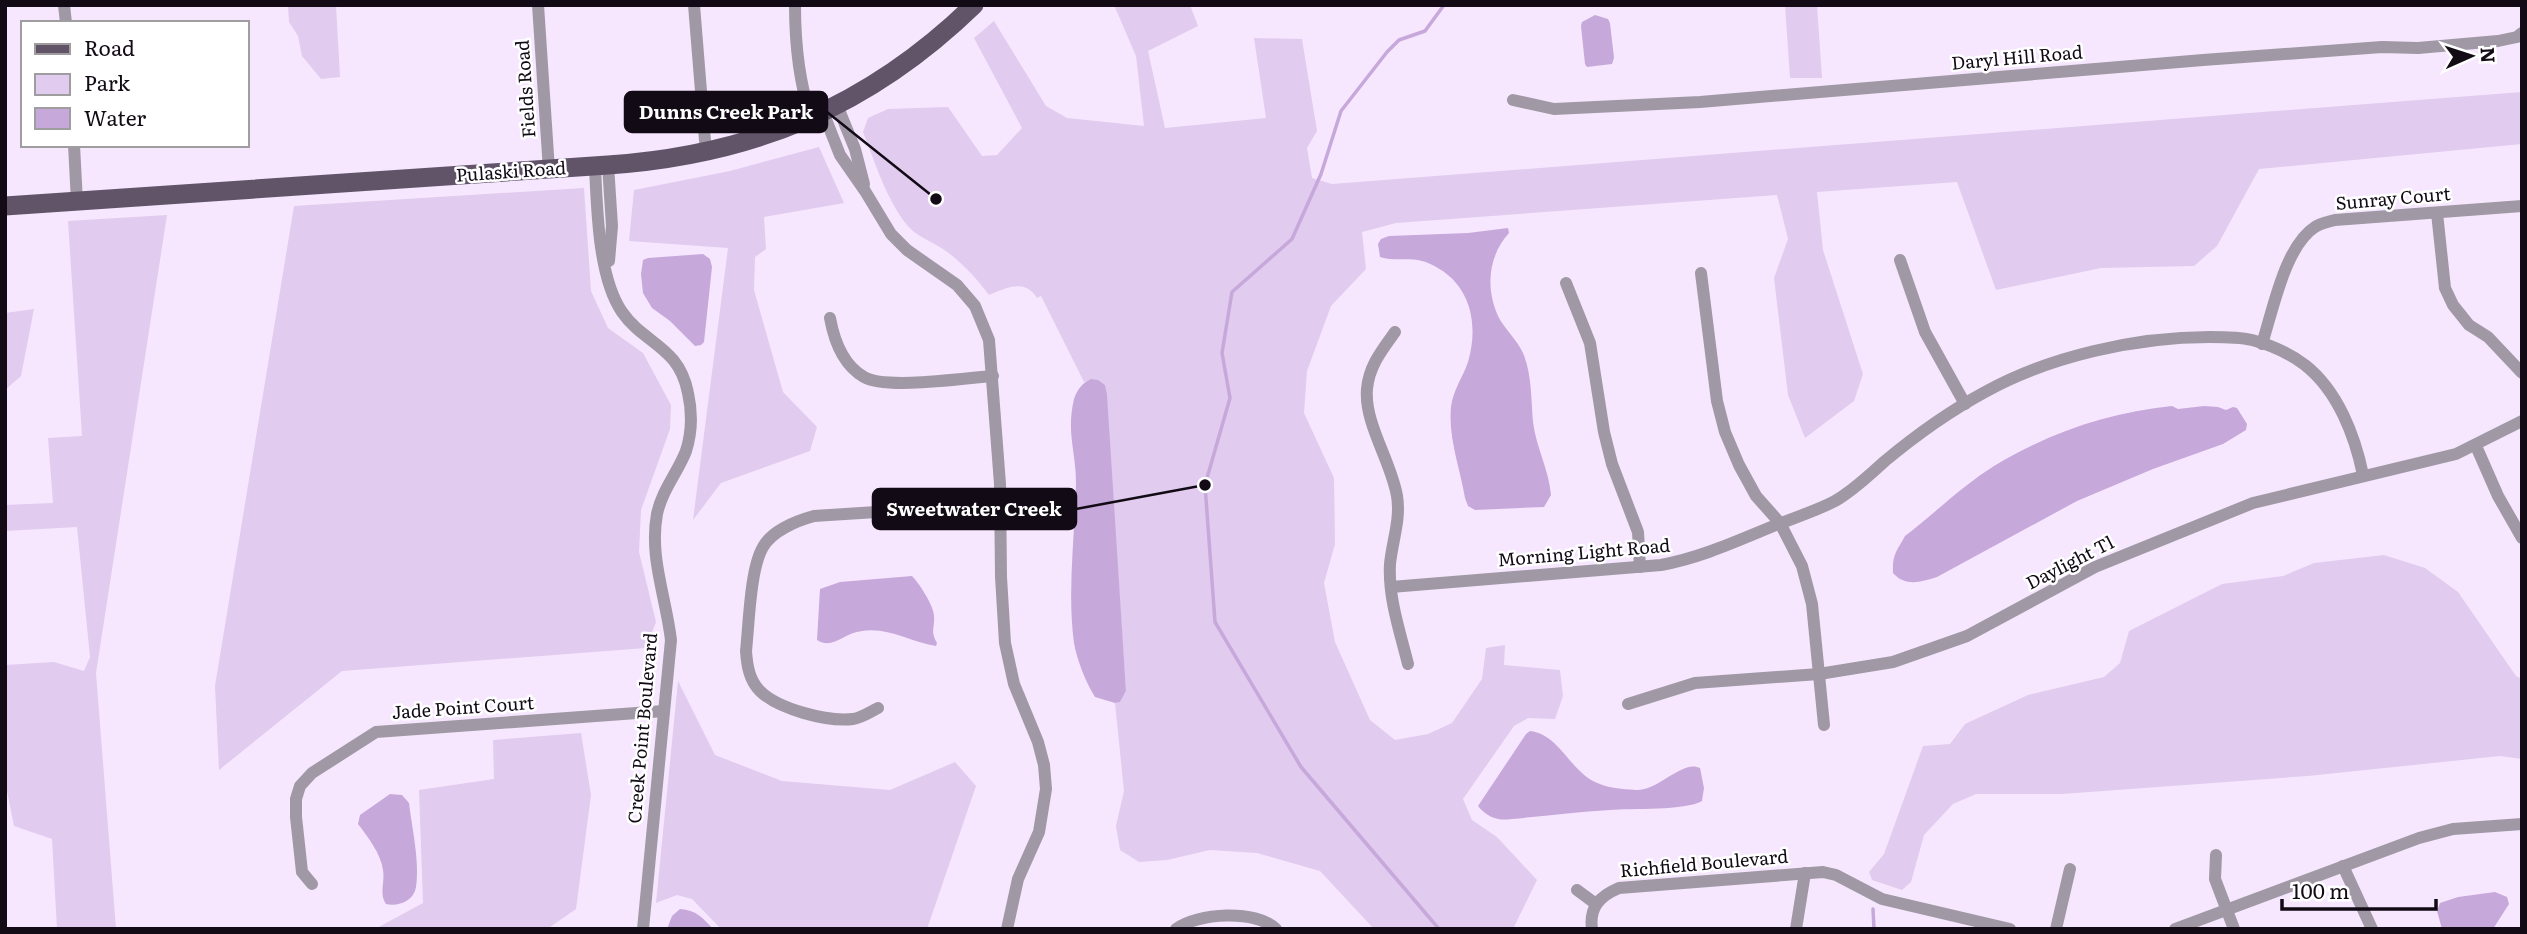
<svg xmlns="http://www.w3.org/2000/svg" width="2527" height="934" font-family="Literata,serif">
<rect width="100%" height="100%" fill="#f6e7ff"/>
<g fill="#e1cbef">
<path d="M288,5h48l4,72 -19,2 -19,-23 -4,-20 -9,-14z"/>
<path d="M1114,5h76l8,21 -50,25 17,77 101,-10 -12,-80 48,1 15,92 -10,17 5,30 20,6 1190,-92v52l-263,25 -42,77 -23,20 -93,2 -105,22 -39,-108 -140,10 6,58 40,124 -9,27 -49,37 -17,-43 -14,-117 14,-39 -11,-44 -381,28 -34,9 4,37 -35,37 -24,65 -3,42 30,65 1,66 -11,39 11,59 35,78 25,20 33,-6 24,-11 30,-44 4,-31 19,-3 -1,20 56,5 3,26 -8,23 -27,-1 -14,8 -51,73 9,21 25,17 40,43 -24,49h-139l-54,-58 -63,-18 -47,-3 -43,10 -28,2 -19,-12 -4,-24 8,-35 -9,-88 5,-1 6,-11 -21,-306 -14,-5 -7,2 -43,-86 -4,2c-12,-20 -31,-10 -48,-3 -13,-17 -28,-34 -46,-46 -12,-8 -26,-12 -36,-24 -21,-26 -32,-63 -44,-93l5,-14 20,-9 60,-2 34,49 15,-1 25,-27 -48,-90 20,-17 52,85 21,12 77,8 -8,-70z"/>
<path d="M1785,5h32l5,73h-32z"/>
<path d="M819,147l25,56 -80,14 2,32 -11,8 -1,33 29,102 34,35 -7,24 -89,32 -28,37 35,-272 -99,-7 5,-51 96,-19z"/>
<path d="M584,188l7,103 17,37 35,25 28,52 -1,24 -29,81 -2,42 17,70 -10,26 -304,23 -123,99 -4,-84 79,-480z"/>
<path d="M167,215l-71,458 20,256h-59l-5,-90 -38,-13 -9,-45v-116l49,-3 30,9 6,-14 -13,-130 -72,4v-26l48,-2 -5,-65 34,-2 -14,-215z"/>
<path d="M34,309l-13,67 -16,14v-77z"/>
<path d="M2384,555l41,13 33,24 58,84 6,3v80l-22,-3 -192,20 -246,18h-86l-23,10 -29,31 -13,47 -9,8 -30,-10 -3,-8 15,-18 39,-108 27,-2 15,-20 63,-29 76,-18 16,-14 9,-32 93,-47 61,-8 31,-13z"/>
<path d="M678,681l37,74 67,26 108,9 65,-28 21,24 -49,143h-206l-29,-30 -15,-4 -21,8z"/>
<path d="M581,733l10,62 -15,114 -26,18 -175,2 48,-26 -4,-113 75,-11 -1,-39z"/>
</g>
<g fill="#c7a8da">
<path d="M1595,15l13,4 2,4 4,35 -2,6 -25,3 -2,-3 -4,-38 1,-4z"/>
<path d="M1508,228l1,5c-21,23 -24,56 -10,85 7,12 18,22 24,35 9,21 8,47 10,69 3,25 16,48 18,73l-7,12 -69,3 -7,-4 -3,-8c-5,-30 -17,-60 -14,-91 2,-17 12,-30 17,-45 12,-41 1,-82 -40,-99 -16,-7 -33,-1 -48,-6l-2,-13 3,-5 8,-3 79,-3z"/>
<path d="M703,254l7,5 2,8 -8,75 -3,3 -6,1 -25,-25 -18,-13 -9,-15 -2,-19 2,-14 5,-2z"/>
<path d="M1091,379l7,1 7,5 2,10 19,296 -6,11 -5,1 -20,-6c-9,-14 -18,-37 -21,-54 -7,-52 1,-107 2,-160 0,-32 -10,-50 -2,-84 3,-9 8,-16 17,-20z"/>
<path d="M2172,406l6,3 26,-3 14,1 8,3 7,-3 4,1 10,16 -1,6 -23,14 -70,25 -76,32 -140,76c-16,5 -32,10 -44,-4 -1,-19 4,-22 12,-37 30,-23 57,-50 89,-70 54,-33 116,-54 178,-60z"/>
<path d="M912,576c7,7 22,30 22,40 1,13 -4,14 3,27l-1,3c-26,-4 -47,-19 -74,-15 -19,2 -29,19 -45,9l3,-51 20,-7z"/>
<path d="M1530,731c28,3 39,37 63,50 13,7 28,8 43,9 22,1 47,-31 64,-22l4,20 -2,13c-17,10 -70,7 -92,9 -33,2 -65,6 -98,9 -14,2 -24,-1 -34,-13l48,-72z"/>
<path d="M390,794l12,1 7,8c3,25 11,60 7,84 -2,14 -18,20 -30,17 -7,-11 -1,-21 -3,-34 -2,-16 -15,-33 -25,-46l2,-9z"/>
<path d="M2495,892l12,5 2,7 -16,25h-51l-5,-18 3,-8 18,-6z"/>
<path d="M680,909c16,1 23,9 33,20h-46l5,-13z"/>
</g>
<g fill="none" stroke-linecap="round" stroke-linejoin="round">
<g stroke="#c7a8da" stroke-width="3.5">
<path d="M1873,909l1,20"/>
<path d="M1439,929l-138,-162 -86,-145 -10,-137 25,-87 -8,-45 10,-61 60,-53 29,-65 20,-63 46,-59 12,-12 26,-9 19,-26"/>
</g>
<g stroke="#a099a5" stroke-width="12">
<path d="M64,5l2,18"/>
<path d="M538,5l11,165"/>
<path d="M694,5l12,148"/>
<path d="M795,5c0,38 4,77 16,113"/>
<path d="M1513,100l41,9 146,-7 503,-42 179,-13 36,1 80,-7 19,-4 5,-4"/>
<path d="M837,105l18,44 9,35"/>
<path d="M823,112l17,43 25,36 26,43 16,16 50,35 18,21 14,34 11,144 1,93 4,66 9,41 24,58 6,23 2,24 -7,43 -21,47 -11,50"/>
<path d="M74,145l3,57"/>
<path d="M608,165l4,61 -3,35"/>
<path d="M595,166c2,42 3,111 27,146 22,32 57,34 66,81 4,18 4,39 -2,58 -8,21 -24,39 -29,63 -8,43 9,83 14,126l-28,289"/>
<path d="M2437,213l8,75 8,17 16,20 19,12 34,36"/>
<path d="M1900,260l25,72 40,72"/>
<path d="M1701,273l16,128 8,31 14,33 17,31 24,27 22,43 10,38 12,121"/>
<path d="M1566,283l24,60 14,89 8,32 26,68 2,35"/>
<path d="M830,318c4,22 13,47 34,59 22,13 101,1 129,-1"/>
<path d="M1395,332c-13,18 -26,34 -28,57 -3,34 24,72 30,107 4,23 -5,46 -7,68 -2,33 10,68 18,100"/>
<path d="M2262,344c11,-34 23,-98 53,-117 6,-4 13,-5 20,-7l187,-14"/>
<path d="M2476,446l22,50 24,42"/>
<path d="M1391,587l270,-22c43,-8 80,-26 120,-42 18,-7 37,-13 54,-22 19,-11 33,-25 50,-40 30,-25 65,-50 100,-69 65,-36 151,-55 225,-55 13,0 29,0 42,3 19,5 37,13 53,25 33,26 50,71 58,110"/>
<path d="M1628,704l67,-21 124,-9 74,-12 74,-26 128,-69 158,-64 203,-49 66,-33"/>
<path d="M878,708c-8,4 -17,10 -25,11 -26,3 -75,-10 -93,-28 -11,-11 -13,-26 -14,-40 3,-27 4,-82 17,-104 9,-16 33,-26 51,-31l187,-12"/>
<path d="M2216,855l-1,24 19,50"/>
<path d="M2343,866l29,63"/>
<path d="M312,884l-10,-12 -6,-55v-18l4,-13 12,-13 64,-41 288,-21"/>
<path d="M1577,890l19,14"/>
<path d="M1176,929c21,-16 80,-20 100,0"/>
<path d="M1592,929c-3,-22 8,-33 27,-41l204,-16 13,3 46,24 128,30"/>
<path d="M1796,929l9,-56"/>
<path d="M2056,929l14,-60"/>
<path d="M2175,929l244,-91 34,-9 69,-5"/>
</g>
<path stroke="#615469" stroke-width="19" d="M5,206l603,-41c145,-10 261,-58 366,-160"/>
</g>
<g text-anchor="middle" stroke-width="5" stroke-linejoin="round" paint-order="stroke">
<g font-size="18" fill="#120b15" stroke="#fff">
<text transform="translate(2017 58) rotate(-5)" y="6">Daryl Hill Road</text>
<text transform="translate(526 89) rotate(-94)" y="6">Fields Road</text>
<text transform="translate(511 172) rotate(-4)" y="6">Pulaski Road</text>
<text transform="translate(2393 199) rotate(-5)" y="6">Sunray Court</text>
<text transform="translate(1584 553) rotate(-5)" y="6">Morning Light Road</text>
<text transform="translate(2070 563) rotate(-27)" y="6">Daylight Tl</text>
<text transform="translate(463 708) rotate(-4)" y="6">Jade Point Court</text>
<text transform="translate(643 728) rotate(-85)" y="6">Creek Point Boulevard</text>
<text transform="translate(1704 864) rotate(-5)" y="6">Richfield Boulevard</text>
</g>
</g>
<path fill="none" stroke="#120b15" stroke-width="2.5" d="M936 199L827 112M1205 485L1076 509"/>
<g fill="#120b15" stroke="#fff" stroke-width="2.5">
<circle cx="936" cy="199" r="7"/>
<circle cx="1205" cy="485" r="7"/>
</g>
<g fill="#120b15" stroke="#120b15" stroke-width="2.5">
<rect x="625" y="92" width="202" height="40" rx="7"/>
<rect x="873" y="489" width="203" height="40" rx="7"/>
</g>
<g font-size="19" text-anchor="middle" font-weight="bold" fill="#fff">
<text x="726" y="119">Dunns Creek Park</text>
<text x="974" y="516">Sweetwater Creek</text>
</g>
<rect width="2527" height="934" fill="none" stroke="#120b15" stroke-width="14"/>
<rect x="21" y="21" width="228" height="126" fill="#ffffff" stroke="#a09da1" stroke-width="2"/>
<rect x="35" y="44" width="35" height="10" fill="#615469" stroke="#a09da1" stroke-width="2"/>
<text x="84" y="56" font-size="21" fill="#120b15">Road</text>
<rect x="35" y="74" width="35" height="21" fill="#e1cbef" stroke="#a09da1" stroke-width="2"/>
<text x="84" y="91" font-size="21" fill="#120b15">Park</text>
<rect x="35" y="108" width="35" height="21" fill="#c7a8da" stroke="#a09da1" stroke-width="2"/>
<text x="84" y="126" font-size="21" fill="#120b15">Water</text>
<g transform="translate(2471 56) rotate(87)" stroke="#ffffff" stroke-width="5" paint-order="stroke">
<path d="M0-5L12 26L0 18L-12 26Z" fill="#120b15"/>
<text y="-10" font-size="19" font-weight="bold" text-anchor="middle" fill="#120b15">N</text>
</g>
<path d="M2282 899v10h154v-10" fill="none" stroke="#120b15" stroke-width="3.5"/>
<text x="2292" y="899" font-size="21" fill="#120b15" stroke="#ffffff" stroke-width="5" paint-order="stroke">100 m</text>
</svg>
